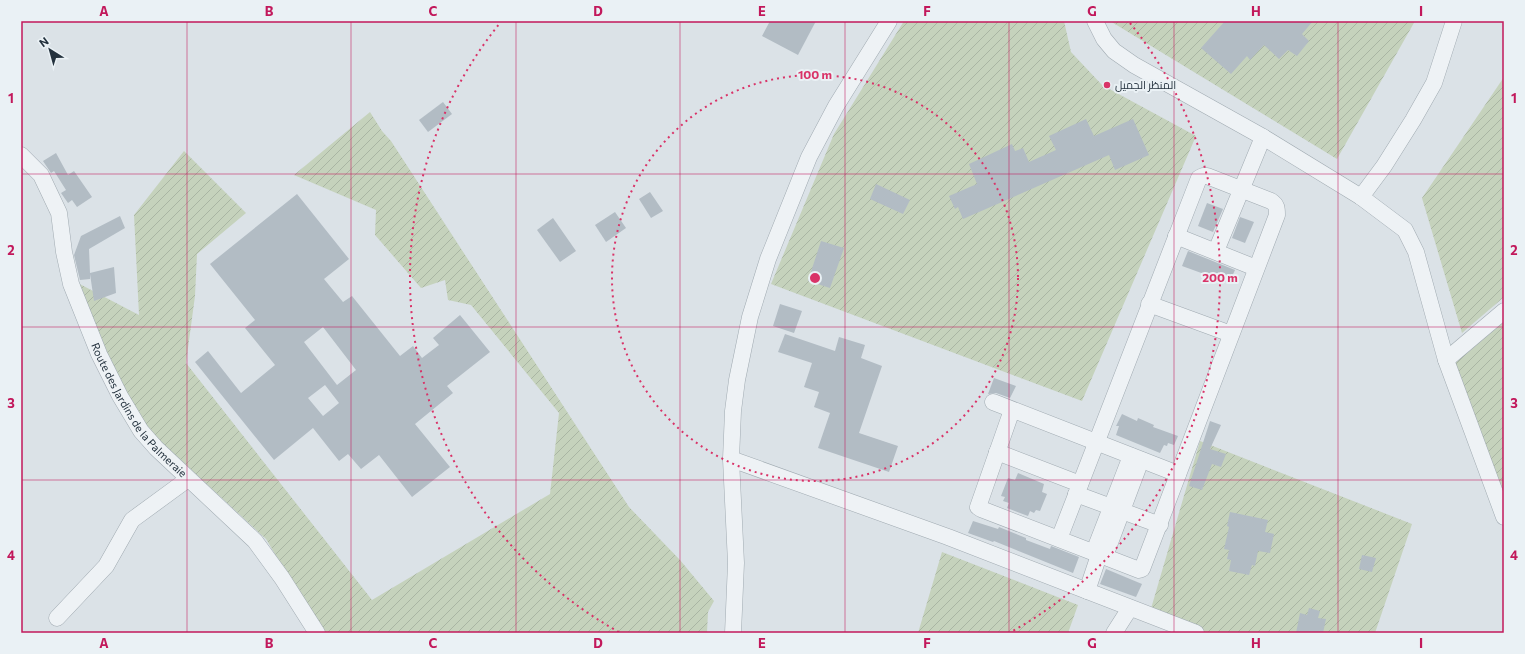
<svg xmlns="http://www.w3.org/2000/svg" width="1525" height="654" font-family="Commissioner,Cairo,sans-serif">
<defs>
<pattern id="garden-furrows" width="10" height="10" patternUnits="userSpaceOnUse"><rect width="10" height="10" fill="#c5d2bc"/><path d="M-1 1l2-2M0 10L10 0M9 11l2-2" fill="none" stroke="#a9b5a3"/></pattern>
</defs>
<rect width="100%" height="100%" fill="#dbe2e7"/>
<g fill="url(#garden-furrows)">
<path d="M904,21h160l7,31 31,33 94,51 -114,265 -311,-117 63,-150z"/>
<path d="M1110,21h305l-78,138z"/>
<path d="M1504,77v220l-42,36 -40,-135z"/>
<path d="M370,112l12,19 9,10 238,366 51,53 34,41 -6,11 -1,21h-385l-56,-94 -121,-112 -20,-36 -53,-111 67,35 -5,-100 50,-64 62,62 -49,41 -2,42 -9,67 186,237 178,-106 9,-81 -88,-108 -23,-5 -3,-20 -24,8 -46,-53 1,-25 -82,-35z"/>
<path d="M1504,316v180l-52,-136z"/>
<path d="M1200,441l212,83 -37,109h-170l-55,-21z"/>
<path d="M942,552l136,53 -10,28h-150z"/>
</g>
<g fill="#b2bcc4" fill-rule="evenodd">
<path d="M770,21h46l-18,34 -36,-19z"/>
<path d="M1225,21h88l-11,13 7,7 -12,15 -9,-6 -9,9 -15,-14 -14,15 -3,-4 -16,18 -30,-26z"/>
<path d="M443,102l9,12 -24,18 -9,-12z"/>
<path d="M1086,119l8,17 39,-17 16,36 -34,15 -6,-15 -146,64 -5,-12 -3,2 -6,-13 28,-12 -8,-20 43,-20 3,7 8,-3 6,14 27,-12 -7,-14z"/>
<path d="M56,153l12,22 6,-4 18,26 -15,10 -5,-7 -4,3 -7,-10 5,-3 -12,-19 -3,2 -8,-12z"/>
<path d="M876,184l34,16 -7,14 -33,-15z"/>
<path d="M650,192l13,19 -12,7 -12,-19z"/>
<path d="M297,194l52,65 -25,20 19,23 9,-6 48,60 13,-10 9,12 17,-13 -6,-7 27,-23 30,37 -43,34 6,7 -38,31 35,43 -38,30 -33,-42 -18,14 -13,-15 -9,7 -26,-33 -39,32 -79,-98 13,-11 33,42 34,-28 -30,-37 10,-8 -45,-56zM323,327l33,43 -19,15 -33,-43zM325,385l14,18 -16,13 -15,-18z"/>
<path d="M1207,203l16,6 -10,23 -15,-6z"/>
<path d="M615,212l11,16 -20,14 -11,-17z"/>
<path d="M120,216l5,12 -36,21 1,24 24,-6 2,26 -22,8 -4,-27v5l-10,1 -6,-25 7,-19z"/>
<path d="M1240,217l14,5 -9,21 -13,-5z"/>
<path d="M553,218l23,33 -16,11 -23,-32z"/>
<path d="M821,241l23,7 -14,40 -22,-7z"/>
<path d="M1188,251l47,19 -6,13 -47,-17z"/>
<path d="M780,304l22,7 -8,22 -21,-7z"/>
<path d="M785,334l50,17 4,-14 26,8 -4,13 21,8 -23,67 39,13 -9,26 -71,-24 12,-35 -16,-6 5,-15 -15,-5 8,-24 -34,-11z"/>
<path d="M994,378l22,8 -6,12 -14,-5 -8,1z"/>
<path d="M1122,414l15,7 1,-3 16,7 -1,2 25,9 -4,9 -6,-2 -1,3 -3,-1 -4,8 -44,-18 3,-9h-3z"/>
<path d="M1210,421l11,4 -11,24 16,5 -5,13 -9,-3 -10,26 -13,-4z"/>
<path d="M1018,473l26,11 -2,8 5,2 -7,17 -4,-1 -2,3 -4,-2 -2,5 -21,-8 2,-5 -6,-2 2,-4 -4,-1 7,-18 7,2z"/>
<path d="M1230,512l38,8 -3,12 9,2 -4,19 -12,-2 -3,15 -3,-1 -3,10 -20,-4 2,-11 -4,-1 2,-9 -5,-1 5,-22 -2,-1z"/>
<path d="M973,521l25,8 1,-2 27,11v2l24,9 1,-3 28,11 -6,16 -79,-32 -1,1 -25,-9z"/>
<path d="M1362,555l14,3 -4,14 -13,-3z"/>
<path d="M1106,569l36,15 -6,13 -36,-13z"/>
<path d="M1309,608l11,3 -2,7 8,1 -3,14h-27l4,-20 7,2z"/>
</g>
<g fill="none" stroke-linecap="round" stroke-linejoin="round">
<defs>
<g id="minor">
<path d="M1095,21l9,18 10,12 20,14 129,72 98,60 44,33 11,22 30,108 58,157"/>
<path id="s1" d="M21,155l20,20 18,38 5,39 7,32 28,70 21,42 21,35 15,17 99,93 27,37 35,55"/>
<path d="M1361,197l23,-31 29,-46 21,-37 20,-62"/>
<path d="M1176,236l80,32"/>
<path d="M1216,251l47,-114"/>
<path d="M1149,304l82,30"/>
<path d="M1446,360l58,-49"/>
<path d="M993,402l185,72"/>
<path d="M1012,410l-34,97 3,2 158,61 3,-1 135,-354c0,-7 0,-10 -6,-14l-64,-25h-4l-4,2 -140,361"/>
<path d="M997,452l83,32"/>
<path d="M731,459l217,78 248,96"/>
<path d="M1076,494l84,31"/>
<path d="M1099,555l9,-7 33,-88"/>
<path d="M1087,591l12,-36 -2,-11 34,-88"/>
<path d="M57,618l49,-52 26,-46 56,-41"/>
<path d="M733,633l3,-70 -5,-104 2,-48 4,-31 13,-63 18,-58 41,-102 27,-51 53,-85"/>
<path d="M1114,633l16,-25"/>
</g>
</defs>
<use href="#minor" stroke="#a0aab1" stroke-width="17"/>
<use href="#minor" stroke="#eef2f5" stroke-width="16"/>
</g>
<path fill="none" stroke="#c2185b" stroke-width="1" stroke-opacity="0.55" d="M187,21v612M351,21v612M516,21v612M680,21v612M845,21v612M1009,21v612M1174,21v612M1338,21v612M21,174h1483M21,327h1483M21,480h1483"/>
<g fill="none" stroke="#d93368" stroke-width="2" stroke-dasharray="2 4">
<circle cx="815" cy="278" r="203"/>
<path d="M619 632A405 405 0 0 1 500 23M1130 23A405 405 0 0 1 1011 632"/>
</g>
<circle fill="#d93368" stroke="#eaf1f5" stroke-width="1.5" cx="1107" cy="85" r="4"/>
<g text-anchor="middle" stroke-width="4" stroke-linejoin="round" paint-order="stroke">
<g font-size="11" fill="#24323e" stroke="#eaf1f5" text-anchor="start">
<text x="1115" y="89">المنظر الجميل</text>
</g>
<g font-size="11" fill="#24323e" stroke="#eaf1f5">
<text dy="4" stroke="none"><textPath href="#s1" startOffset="287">Route des Jardins de la Palmeraie</textPath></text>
</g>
</g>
<circle cx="815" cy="278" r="6" fill="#d93368" stroke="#eaf1f5" stroke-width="2"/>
<g font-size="12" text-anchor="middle" font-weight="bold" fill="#d93368" stroke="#eaf1f5" stroke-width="4" stroke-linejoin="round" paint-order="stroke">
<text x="815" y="79">100 m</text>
<text x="1220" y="282">200 m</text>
</g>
<rect width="1525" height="654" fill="none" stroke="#eaf1f5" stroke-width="44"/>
<g transform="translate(50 50) rotate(323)" stroke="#eaf1f5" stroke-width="3" paint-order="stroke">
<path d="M0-3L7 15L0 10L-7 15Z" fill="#24323e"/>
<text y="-6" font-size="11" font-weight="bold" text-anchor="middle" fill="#24323e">N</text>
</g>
<rect x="22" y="22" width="1481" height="610" fill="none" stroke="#c2185b" stroke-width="1.5"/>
<g font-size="13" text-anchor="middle" font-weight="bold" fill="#c2185b">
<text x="104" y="16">A</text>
<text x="269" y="16">B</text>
<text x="433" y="16">C</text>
<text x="598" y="16">D</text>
<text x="762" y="16">E</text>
<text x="927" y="16">F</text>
<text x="1092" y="16">G</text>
<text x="1256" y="16">H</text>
<text x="1421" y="16">I</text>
<text x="11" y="103">1</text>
<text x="1514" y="103">1</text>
<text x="11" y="255">2</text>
<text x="1514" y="255">2</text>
<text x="11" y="408">3</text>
<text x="1514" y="408">3</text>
<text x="11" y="560">4</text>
<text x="1514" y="560">4</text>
<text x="104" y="648">A</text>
<text x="269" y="648">B</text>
<text x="433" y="648">C</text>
<text x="598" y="648">D</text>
<text x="762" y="648">E</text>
<text x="927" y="648">F</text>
<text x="1092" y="648">G</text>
<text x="1256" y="648">H</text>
<text x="1421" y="648">I</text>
</g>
</svg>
